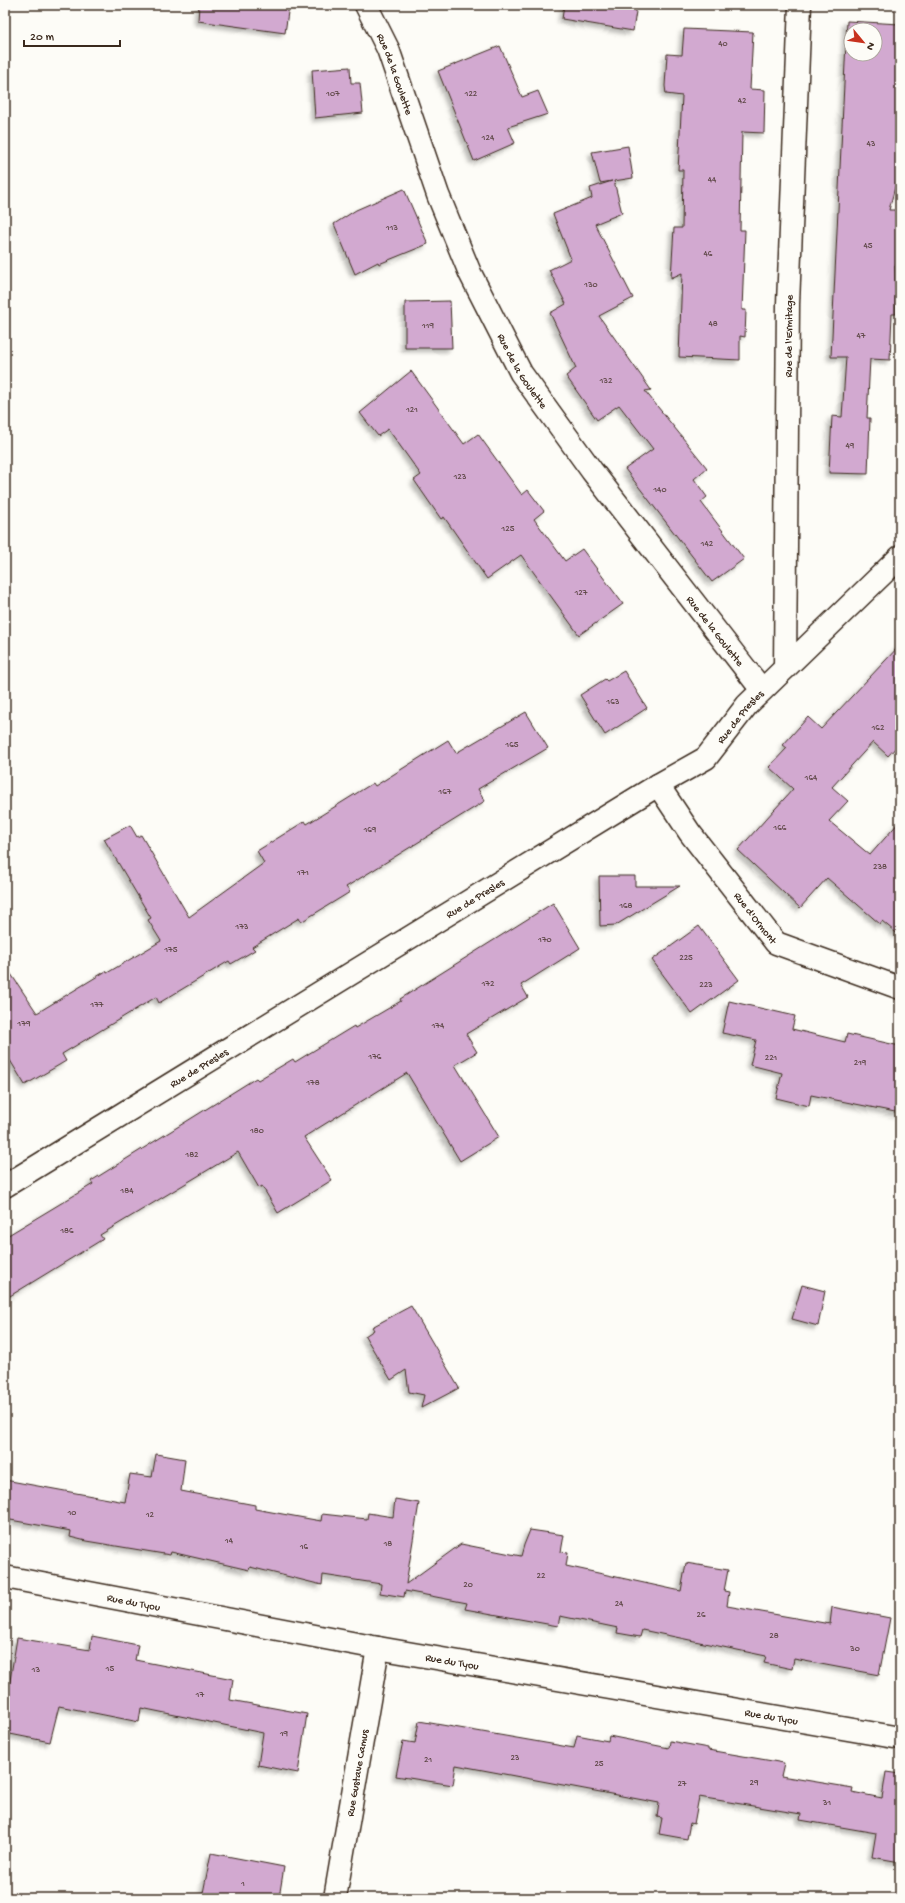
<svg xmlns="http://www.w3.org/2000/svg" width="905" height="1903" font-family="'Gochi Hand',sans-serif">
<defs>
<filter id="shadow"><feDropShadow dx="-3.5" dy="3.5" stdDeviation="2" flood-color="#0004"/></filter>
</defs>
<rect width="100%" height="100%" fill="#fdfcf7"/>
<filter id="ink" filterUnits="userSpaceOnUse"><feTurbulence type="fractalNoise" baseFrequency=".025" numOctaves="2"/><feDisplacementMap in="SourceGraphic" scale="8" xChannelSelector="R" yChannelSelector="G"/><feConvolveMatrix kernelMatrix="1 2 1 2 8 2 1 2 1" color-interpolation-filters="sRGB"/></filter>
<g filter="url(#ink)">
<g fill="#d2a9d0" stroke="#3b2a1e" fill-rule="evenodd" filter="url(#shadow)">
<path d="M199,5h90l-4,28 -87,-12z"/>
<path d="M564,5h73l-4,26 -71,-12z"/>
<path d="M847,21l53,3v144l-11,42h11l-2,55h-3l1,49h-4l-2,46 -20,-1 -3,59h3l-2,56 -39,-1 3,-57 10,1 4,-60h-15zM851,30h24v24h-24z"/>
<path d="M684,29l69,3 -3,57 15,1 -1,43 -22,-1 -2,98h5l-3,80h4l-1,27 -5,-1v24l-61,-3 3,-84 -11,5 3,-50h8l1,-58h-5l4,-74 -16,-2 -1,-8 2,-32 15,1z"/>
<path d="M500,46l22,51 16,-6 10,23 -40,13 7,16 -41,18 -36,-90z"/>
<path d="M350,67l1,16h9l3,30 -48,5 -3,-48z"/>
<path d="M628,146l5,32 -19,3 8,32 -27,11 38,74 -34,18 52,74 -6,1 62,77 -13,11 13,18 -6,5 43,57 -32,23 -87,-113 28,-20 -34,-44 -22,15 -31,-44 10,-8 -26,-55 16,-9 -17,-34 22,-11 -18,-45 39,-16 -2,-10 22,-7 -12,2 -8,-31z"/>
<path d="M404,189l24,55 -49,20 -1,-2 -23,12 -21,-50 22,-14z"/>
<path d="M450,301l2,47h-47v-46z"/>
<path d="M411,371l53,73 14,-10 44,61 6,-5 16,21 -10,8 31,42 17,-12 41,55 -44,31 -58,-80 -34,24 -43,-62 -3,2 -27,-39 7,-5 -33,-46 -10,7 -18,-23z"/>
<path d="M900,645v98l-12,13 -15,-14 -41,45 16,14 -19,20 41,34 30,-34v115l-18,-15 -2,3 -53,-46 -27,30 -62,-58 55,-61 -24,-22 18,-19 -4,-3 25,-28 13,12z"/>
<path d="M624,671l23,37 -42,27 -25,-40 25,-16 2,2z"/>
<path d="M526,712l22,36 -70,41 7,12 -139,86 4,5 -49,30 -2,-4 -47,29 3,3 -24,14 -2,-3 -70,42 -3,-6 -94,57 4,7 -41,24 -20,-33v-87l32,48 69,-42 1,2 54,-32 -13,-21 3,-2 -47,-79 26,-14 7,12 4,-2 48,82 75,-54 -7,-12 48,-30 2,3 66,-41 2,3 73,-46 8,13z"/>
<path d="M599,876h36v10h45l-64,39 -16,1z"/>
<path d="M553,903l27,45 -59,37 7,12 -62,37 11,18 -22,13 44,72 -39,24 -53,-88 -103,64 28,43 -54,33 -16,-27 -3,2 -21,-36 -138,83 3,4 -98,60v-62l88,-53 -2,-3 165,-103 2,2 35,-21 2,3 59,-36 1,2 46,-27 -1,-2z"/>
<path d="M699,926l40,54 -47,34 -40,-54z"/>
<path d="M729,1001l66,15 -3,13 53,13 2,-8 53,12v67l-89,-18 -2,11 -33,-8 6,-25 -32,-8 6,-25 -34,-7z"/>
<path d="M802,1285l23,6 -7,35 -26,-7z"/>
<path d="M411,1306l48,82 -38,20 3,-13 -15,-3 -3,-22 -15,10 -26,-44 9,-6 -2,-3z"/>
<path d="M156,1454l29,5 -4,32 74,14v4l66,12 1,-7 45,5 1,-6 25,4 2,-18 24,4 -13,81 55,-40 60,12 3,-11 6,-15 34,5 -3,17 7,1 -2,13 115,25 5,-28 42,7 -4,21 5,1 -2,14 103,18 2,-17 58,11 -11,57 -85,-16 -2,10 -28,-6 2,-7 -124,-26 -2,7 -23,-4 1,-5 -58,-12 -2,10 -93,-17 2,-6 -62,-12 -1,6 -24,-4 1,-9 -58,-9 -1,10 -72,-18 -1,3 -78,-18 -1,3 -84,-14 -16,-4 1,-6 -66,-12v-39l120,22 5,-28 22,3z"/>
<path d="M92,1636l46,9 -3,15 98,19 -3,21 77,14 -9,59 -40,-8 5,-32 -122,-25 -2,14 -80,-16 -9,36 -45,-9v-40h3l9,-55 73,12z"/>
<path d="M419,1721l155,27 3,-13 31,6 1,-5 60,12 1,-7 38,7v2l76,13 -3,13 72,12 -1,4 30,6 4,-26 14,2v88l-28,-5 4,-24 -76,-13 1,-6 -102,-17 -5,27 -4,-1 -3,16 -28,-5 3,-16 -5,-1 2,-14 -203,-38 -3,20 -57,-9 7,-35 12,2z"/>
<path d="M211,1853l73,14 -5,31h-77z"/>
</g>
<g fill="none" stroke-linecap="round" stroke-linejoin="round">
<defs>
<g id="street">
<path id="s1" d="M366,5l22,44 50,146 32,78 51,100 71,98 170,219"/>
<path id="s2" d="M785,668l3,-364 12,-299"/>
<path id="s3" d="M658,785l32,48 86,110 124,45"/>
<path id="s4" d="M5,1186l653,-401 48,-27 41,-53 153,-148"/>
<path id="s5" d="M5,1577l373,71 522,90"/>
<path id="s6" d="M335,1898l43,-250"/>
</g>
</defs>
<use href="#street" stroke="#3b2a1e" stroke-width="25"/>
<use href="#street" stroke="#fdfcf7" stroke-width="22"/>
</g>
</g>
<g text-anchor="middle" stroke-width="3" stroke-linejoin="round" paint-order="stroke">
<g font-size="9" fill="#614a4a">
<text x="723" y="46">40</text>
<text x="333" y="96">107</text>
<text x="471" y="96">122</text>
<text x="742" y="103">42</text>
<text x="488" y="140">124</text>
<text x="871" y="146">43</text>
<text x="712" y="182">44</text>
<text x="392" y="230">113</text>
<text x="868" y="248">45</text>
<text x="708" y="256">46</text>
<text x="591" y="287">130</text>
<text x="713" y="326">48</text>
<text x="428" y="328">119</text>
<text x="861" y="338">47</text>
<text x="606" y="383">132</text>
<text x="412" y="412">121</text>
<text x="850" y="448">49</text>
<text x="460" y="479">123</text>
<text x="660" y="492">140</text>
<text x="508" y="531">125</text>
<text x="707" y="546">142</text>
<text x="581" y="595">127</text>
<text x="613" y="704">163</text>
<text x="878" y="730">162</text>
<text x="512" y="747">165</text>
<text x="811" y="780">164</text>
<text x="445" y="794">167</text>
<text x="780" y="830">166</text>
<text x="370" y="832">169</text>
<text x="880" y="869">238</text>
<text x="303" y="875">171</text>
<text x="626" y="908">168</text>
<text x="242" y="929">173</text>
<text x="545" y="942">170</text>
<text x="171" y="952">175</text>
<text x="686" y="960">225</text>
<text x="488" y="986">172</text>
<text x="706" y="987">223</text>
<text x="97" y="1007">177</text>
<text x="24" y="1026">179</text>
<text x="438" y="1028">174</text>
<text x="375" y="1059">176</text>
<text x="771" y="1060">221</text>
<text x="860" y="1065">219</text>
<text x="313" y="1085">178</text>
<text x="257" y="1133">180</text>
<text x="192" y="1157">182</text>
<text x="127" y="1193">184</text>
<text x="67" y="1233">186</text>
<text x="72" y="1515">10</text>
<text x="150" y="1517">12</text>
<text x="229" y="1543">14</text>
<text x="388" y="1546">18</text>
<text x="304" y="1549">16</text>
<text x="541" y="1578">22</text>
<text x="468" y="1587">20</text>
<text x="619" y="1606">24</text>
<text x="701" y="1617">26</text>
<text x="774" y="1638">28</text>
<text x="855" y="1651">30</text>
<text x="110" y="1671">15</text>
<text x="36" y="1672">13</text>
<text x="200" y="1697">17</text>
<text x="284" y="1736">19</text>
<text x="515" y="1760">23</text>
<text x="428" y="1762">21</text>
<text x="599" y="1766">25</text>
<text x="754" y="1785">29</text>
<text x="682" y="1786">27</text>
<text x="827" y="1805">31</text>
<text x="243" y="1886">1</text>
</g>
<g font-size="11" fill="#3b2a1e" stroke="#fdfcf7">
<text dy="4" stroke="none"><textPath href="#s1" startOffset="75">Rue de la Goulette</textPath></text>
<text dy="4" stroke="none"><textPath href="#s2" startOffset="332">Rue de l'Ermitage</textPath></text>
<text dy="4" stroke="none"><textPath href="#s1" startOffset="399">Rue de la Goulette</textPath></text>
<text dy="4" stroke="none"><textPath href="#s1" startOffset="723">Rue de la Goulette</textPath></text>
<text dy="4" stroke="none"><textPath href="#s4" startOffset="875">Rue de Presles</textPath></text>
<text dy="4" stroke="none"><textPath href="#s4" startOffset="551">Rue de Presles</textPath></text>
<text dy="4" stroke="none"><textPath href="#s3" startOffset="165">Rue d'Ormont</textPath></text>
<text dy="4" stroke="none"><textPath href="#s4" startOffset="227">Rue de Presles</textPath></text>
<text dy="4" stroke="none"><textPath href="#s5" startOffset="131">Rue du Tyou</textPath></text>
<text dy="4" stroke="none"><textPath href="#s5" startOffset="455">Rue du Tyou</textPath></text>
<text dy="4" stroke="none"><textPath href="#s5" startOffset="779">Rue du Tyou</textPath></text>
<text dy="4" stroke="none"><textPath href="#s6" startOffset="127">Rue Gustave Camus</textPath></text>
</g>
</g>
<rect width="905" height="1903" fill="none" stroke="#fdfcf7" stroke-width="20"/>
<rect x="10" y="10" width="885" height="1883" fill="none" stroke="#3b2a1e" stroke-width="1.5" filter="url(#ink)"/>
<g transform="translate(863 42) rotate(119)"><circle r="19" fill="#fdfcf7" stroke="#afa8a0"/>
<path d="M0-3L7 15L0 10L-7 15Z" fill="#c8321e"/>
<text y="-6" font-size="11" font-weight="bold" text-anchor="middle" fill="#3b2a1e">N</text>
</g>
<path d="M24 40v6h96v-6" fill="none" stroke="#3b2a1e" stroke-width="2"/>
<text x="30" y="40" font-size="12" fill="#3b2a1e" stroke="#fdfcf7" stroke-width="3" paint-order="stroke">20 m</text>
</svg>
